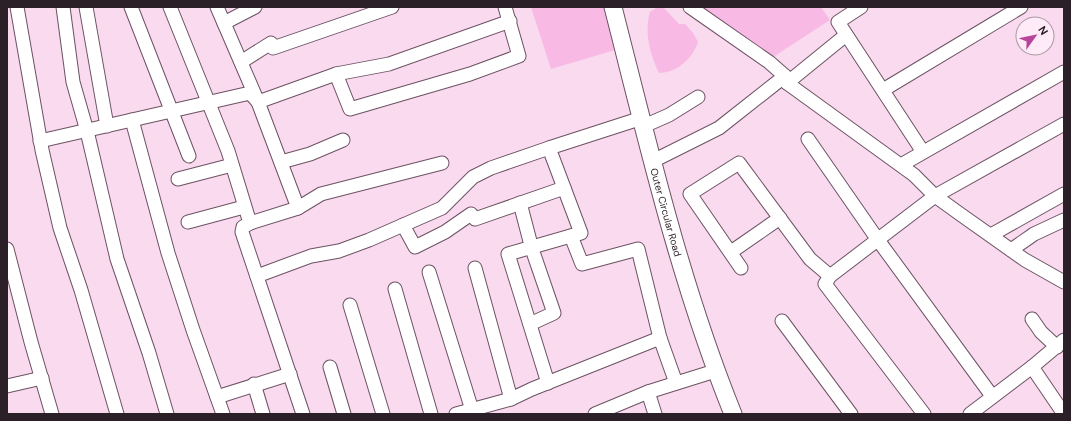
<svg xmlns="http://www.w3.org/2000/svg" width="1071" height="421" font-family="'DM Sans',sans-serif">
<rect width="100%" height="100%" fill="#f9daee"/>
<g fill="#f8bae4">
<path d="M531,7h74l10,43 -64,19z"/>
<path d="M658,7l6,1 15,16h6l8,9 5,9c-5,16 -21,31 -39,31 -9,-19 -15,-41 -9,-61z"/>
<path d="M697,7h124l9,13 -60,39z"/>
</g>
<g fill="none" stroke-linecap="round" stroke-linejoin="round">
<defs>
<g id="minor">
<path d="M17,7l25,143 18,78 21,62 36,124"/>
<path d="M63,7l10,75 14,49 30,128 32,94 18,61"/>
<path d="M86,7l21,119"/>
<path d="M131,7l58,149"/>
<path d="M170,7l58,144 22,72"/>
<path d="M217,7l41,95 40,106 -48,15 -7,4 -1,5 61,182"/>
<path d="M690,7l79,55 16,14 2,7 127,92 21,21 25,18 65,46 39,22"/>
<path d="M861,7l-23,15 85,130"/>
<path d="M224,23l31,-16"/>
<path d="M241,62l30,-19 2,5 119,-41"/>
<path d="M336,74l14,35 120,-35 49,-18 -14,-49"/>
<path d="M787,83l59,-48"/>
<path d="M883,90l138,-83"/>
<path d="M132,120l36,133 25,77 30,84"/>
<path d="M644,126l25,-11 29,-18"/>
<path d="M808,139l70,101 114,156"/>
<path d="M40,141l210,-48 8,9 78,-28 53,-10 121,-43"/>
<path d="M653,161l66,-33 66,-52"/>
<path d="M281,162l29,-8 33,-14"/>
<path d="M901,165l163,-93"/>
<path d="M178,179l54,-14"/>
<path d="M520,203l12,46 22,64 -24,11"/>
<path d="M298,208l23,-14 121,-31"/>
<path d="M188,222l56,-15"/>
<path d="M403,225l12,22 30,-15 26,-18 4,5 89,-31"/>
<path d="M991,235l73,-41"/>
<path d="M571,236l11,28 56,-15 22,89 16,45"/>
<path d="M7,249l24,93 21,72"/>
<path d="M1011,250l23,-16 30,-14"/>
<path d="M731,252l49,-34"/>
<path d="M475,268l36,131"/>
<path d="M741,268l-51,-74 49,-31 71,96 20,17"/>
<path d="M429,272l43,138"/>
<path d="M257,276l54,-20 28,-5 30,-11 73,-32 31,-31 18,-9 58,-20"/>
<path d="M395,289l36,125"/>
<path d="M350,305l33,109"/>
<path d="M1032,319l9,13 16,15"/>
<path d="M782,321l69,93"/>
<path d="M330,367l14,47"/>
<path d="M1032,367l32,47"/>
<path d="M548,383l-40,-129 73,-21 -32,-85 93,-30"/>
<path d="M254,384l9,30"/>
<path d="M7,386l35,-8"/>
<path d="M648,392l7,22"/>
<path d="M217,397l73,-23"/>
<path d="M456,414l55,-15 21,-10 128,-51"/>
<path d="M595,414l53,-22 67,-21"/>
<path d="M924,414l-99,-130 5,-8 105,-80 129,-72"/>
<path d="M970,414l62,-47 32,-27"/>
</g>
<g id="major">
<path id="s1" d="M613,7c35,137 67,276 120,407"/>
</g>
</defs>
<use href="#minor" stroke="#6c5263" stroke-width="15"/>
<use href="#major" stroke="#6c5263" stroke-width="19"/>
<use href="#minor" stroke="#fff" stroke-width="13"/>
<use href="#major" stroke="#fff" stroke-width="17"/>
</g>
<g text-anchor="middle" stroke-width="3.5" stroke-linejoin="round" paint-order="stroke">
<g font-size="10" fill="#2b2027" stroke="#feebf7">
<text dy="4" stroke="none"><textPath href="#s1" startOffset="212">Outer Circular Road</textPath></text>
</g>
</g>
<rect width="1071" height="421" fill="none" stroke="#2b2027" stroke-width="16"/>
<g transform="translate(1035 36) rotate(57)"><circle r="19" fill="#feebf7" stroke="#aa9aa4"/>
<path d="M0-3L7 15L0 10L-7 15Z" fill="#b8449c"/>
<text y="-6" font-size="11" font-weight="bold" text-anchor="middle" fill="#2b2027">N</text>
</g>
</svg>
